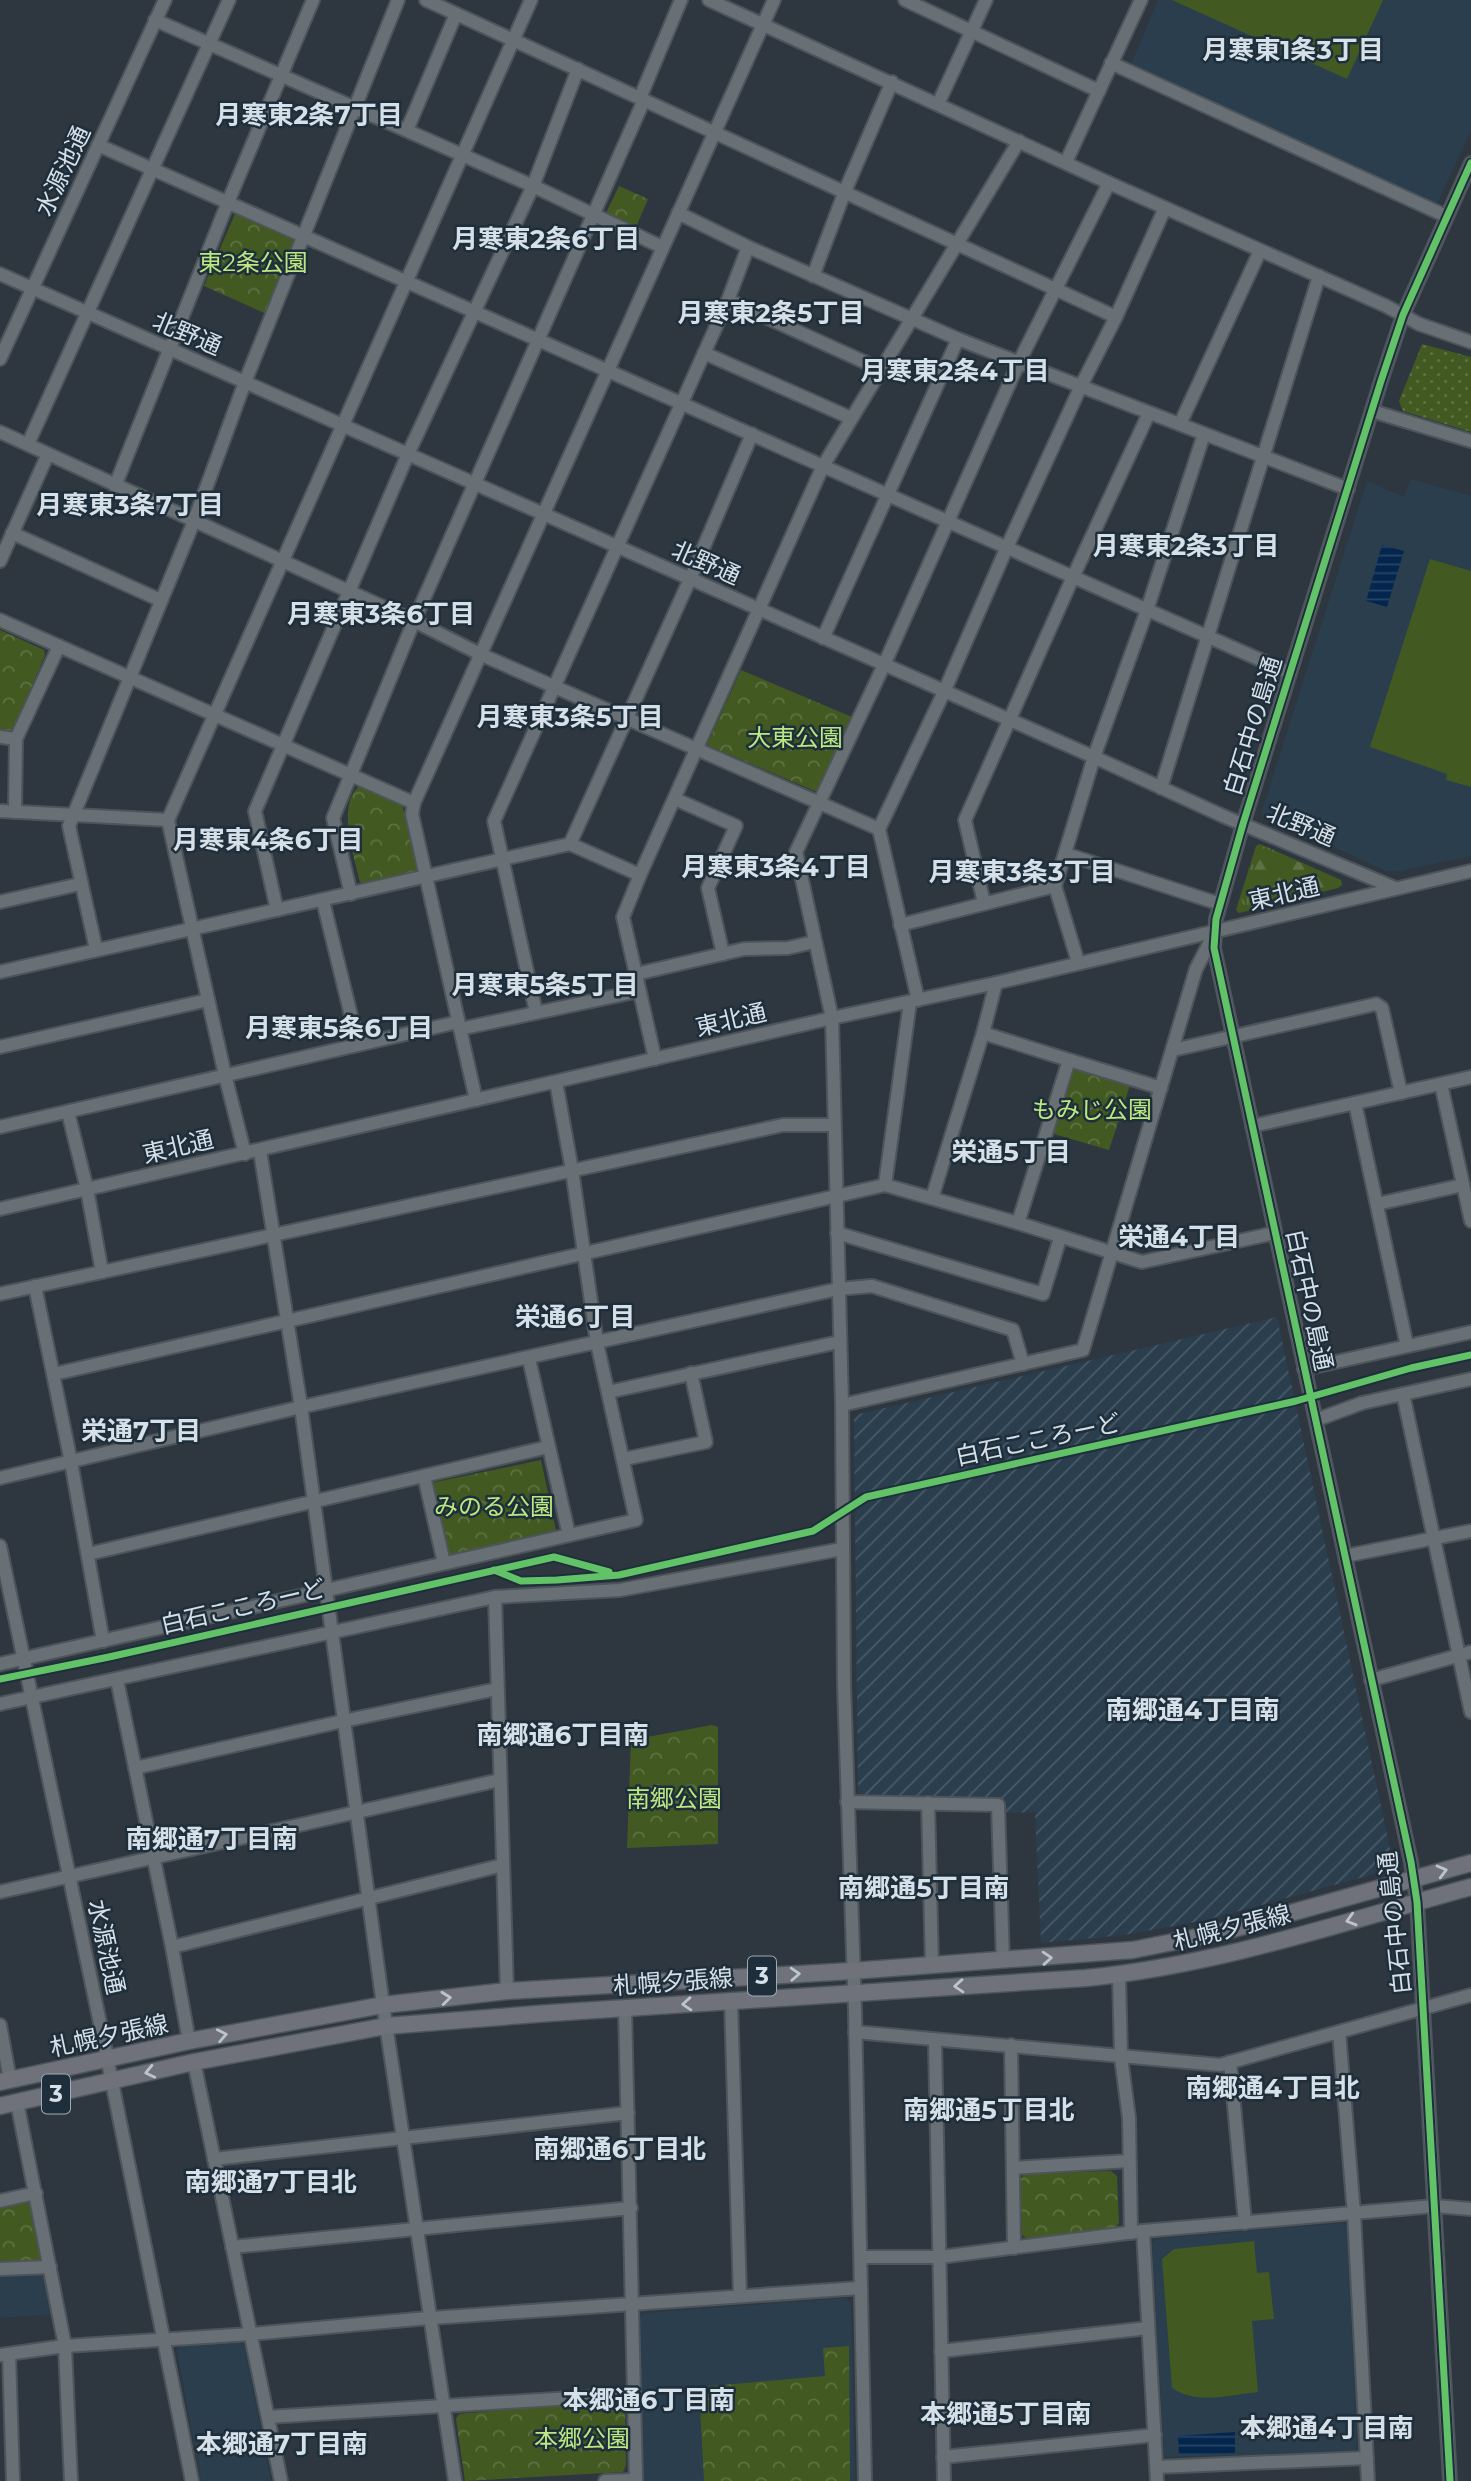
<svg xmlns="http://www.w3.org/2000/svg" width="1471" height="2481" font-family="Montserrat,'Noto Sans JP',sans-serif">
<defs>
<pattern id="industrial-furrows" width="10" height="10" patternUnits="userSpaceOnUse" patternTransform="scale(1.75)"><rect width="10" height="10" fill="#2a3e4e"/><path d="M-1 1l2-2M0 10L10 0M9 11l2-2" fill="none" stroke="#485a68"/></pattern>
<pattern id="grass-tufts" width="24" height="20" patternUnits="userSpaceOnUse" patternTransform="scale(1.75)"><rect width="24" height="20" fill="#425a22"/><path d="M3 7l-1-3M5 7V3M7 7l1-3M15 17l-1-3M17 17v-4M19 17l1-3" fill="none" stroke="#5d7142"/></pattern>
<pattern id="forest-firs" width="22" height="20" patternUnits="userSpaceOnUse" patternTransform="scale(1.75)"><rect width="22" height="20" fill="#425a22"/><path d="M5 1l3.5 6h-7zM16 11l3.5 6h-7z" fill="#5d7142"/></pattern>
<pattern id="park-crowns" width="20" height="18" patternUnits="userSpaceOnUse" patternTransform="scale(1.75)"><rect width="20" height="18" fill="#425a22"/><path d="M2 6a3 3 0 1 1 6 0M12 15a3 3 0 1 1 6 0" fill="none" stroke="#5d7142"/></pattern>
<pattern id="garden-dots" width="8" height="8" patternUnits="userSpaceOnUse" patternTransform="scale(1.75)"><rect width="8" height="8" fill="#425a22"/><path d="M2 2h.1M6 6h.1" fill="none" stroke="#5d7142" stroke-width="1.8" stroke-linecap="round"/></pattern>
<pattern id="water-rules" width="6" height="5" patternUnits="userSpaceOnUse" patternTransform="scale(1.75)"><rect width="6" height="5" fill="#04264c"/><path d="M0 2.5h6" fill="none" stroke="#284566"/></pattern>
</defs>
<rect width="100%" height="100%" fill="#2e373f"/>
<g fill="#2a3e4e">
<path d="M1158,0h313v130l-34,74 -306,-140z"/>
<path d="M1411,479l60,17v360l-71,15h-14l-125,-57 106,-333 37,16z"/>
<path d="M1344,2223l3,4 10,221 -4,5 -186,4 -3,-3 -12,-211 3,-4z"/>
<path d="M0,2270h44l9,44 -53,4z"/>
<path d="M846,2298l5,5 4,178h-213l-3,-162 5,-6z"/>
<path d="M239,2342l5,4 27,135h-70l-24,-130 4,-5z"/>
</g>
<path fill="url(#industrial-furrows)" d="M1277,1317l116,546 -4,7 -183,50 -82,15 -83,8 -6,-131 -31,1 -1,-11 -141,-7 -4,-3 -4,-373 5,-5z"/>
<path fill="url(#grass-tufts)" d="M1260,844l81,36 1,5 -4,3 -99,25 -3,-3 20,-64z"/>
<path fill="url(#forest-firs)" d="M1265,848l71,30 1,4 -4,3 -69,20 -14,-5 -3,-7 7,-29 5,-13z"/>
<g fill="url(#park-crowns)">
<path d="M619,186l29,13 -12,28 -30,-14z"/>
<path d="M239,213l60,27 -28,76 -67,-30 31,-72z"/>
<path d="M0,630l44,20 1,5 -32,75 -13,1z"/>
<path d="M741,670l111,47 -35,75 -110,-47z"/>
<path d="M361,785l41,19 15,63 -2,6 -49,11 -6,-2c-5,-24 -25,-80 1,-97z"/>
<path d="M1076,1069l54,16 -21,65 -55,-16 19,-63z"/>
<path d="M541,1460l15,71 -108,24 -17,-72z"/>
<path d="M712,1725l6,2v117l-91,4 4,-108z"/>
<path d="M1111,2171l6,5 2,47 -4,5 -88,11 -5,-4 -2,-55 4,-6z"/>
<path d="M28,2202l8,4 9,54 -45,3v-55z"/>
<path d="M849,2346l1,135h-146l-5,-94 126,-11 -2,-28z"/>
<path d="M622,2399l3,4 1,62 -3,7 -158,9 -9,-62 3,-5z"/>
</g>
<path fill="url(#garden-dots)" d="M1422,344l49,13v75l-68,-21 -4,-10z"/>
<g fill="#425a22">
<path d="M1172,0h211l-36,79z"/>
<path d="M1430,559l41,12v216l-25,-7 1,-6 -77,-27z"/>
<path d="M1254,2241l3,32 12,-1 5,47 -22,2 6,71c-28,3 -62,13 -86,-4l-10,-129 12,-10z"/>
</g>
<g fill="url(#water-rules)">
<path d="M1382,545l22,6 -17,56 -21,-6z"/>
<path d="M1235,2432v21l-56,2 -1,-19z"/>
</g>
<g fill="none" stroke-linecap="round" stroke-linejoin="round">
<defs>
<g id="minor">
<path d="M426,0l690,317"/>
<path d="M709,0l400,183 277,123 33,18 52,18"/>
<path d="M905,0l194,91"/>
<path d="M155,20l378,166 129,61"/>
<path d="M1111,63l335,153"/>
<path d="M640,98l41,-98"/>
<path d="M938,104l48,-104"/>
<path d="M407,130l49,-116"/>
<path d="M98,145l1192,528"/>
<path d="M1066,162l75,-162"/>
<path d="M678,213l70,34 210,92 390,150"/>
<path d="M0,274l1094,483 129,59 172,72"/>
<path d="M813,276l32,-85 47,-109"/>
<path d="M728,300l152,69"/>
<path d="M704,353l147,65"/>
<path d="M0,359l165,-359"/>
<path d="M1372,411l99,30"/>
<path d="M1180,424l80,-173"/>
<path d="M0,432l414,189 68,34 397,174"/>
<path d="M28,444l201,-444"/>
<path d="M115,486l113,-284 85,-202"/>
<path d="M12,533l148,67"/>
<path d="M0,561l48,-107"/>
<path d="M0,620l414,183"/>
<path d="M823,638l135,-299"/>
<path d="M0,737l16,2"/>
<path d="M1161,788l158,-512"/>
<path d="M675,799l61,27 -28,62 15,66"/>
<path d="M0,811l168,9"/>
<path d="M15,812l1,-73 43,-93"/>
<path d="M570,844l120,-265 62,-145"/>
<path d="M1066,854l154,50"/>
<path d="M351,894l-18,-76 81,-197 230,-521"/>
<path d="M323,901l35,143"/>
<path d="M0,902l80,-18"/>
<path d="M984,903l-19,-83 108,-243 76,-164"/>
<path d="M277,910l-22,-99 153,-357 125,-268 45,-117"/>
<path d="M900,925l155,-39"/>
<path d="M96,949l-27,-123 125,-305 51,-139 153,-382"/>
<path d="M1078,962l-23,-76 39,-129 53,-147 57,-176"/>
<path d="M0,972l570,-128 70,31"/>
<path d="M636,974l108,-25 44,-1 26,-6"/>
<path d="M918,1000l-39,-171 65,-137 63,-145 74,-161 35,-69 49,-109"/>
<path d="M536,1012l-42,-191 234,-521 20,-53"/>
<path d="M460,1029l179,-38"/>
<path d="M983,1033l86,27 -51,163"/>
<path d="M0,1047l208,-47"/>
<path d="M1173,1050l203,-46 6,4 19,85"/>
<path d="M655,1059l-32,-142 17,-42 183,-409 196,-325"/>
<path d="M1069,1060l92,28"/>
<path d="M1441,1084l30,137"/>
<path d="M476,1100l-64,-286 2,-11 360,-803"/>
<path d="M1355,1103l52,243"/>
<path d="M68,1112l19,77 15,83"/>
<path d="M1252,1126l219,-49"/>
<path d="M0,1127l458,-105"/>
<path d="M260,1151l41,256 82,598 72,476"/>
<path d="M245,1154l-20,-79 -57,-255 363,-820"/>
<path d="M885,1185l25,-183"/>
<path d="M932,1198l51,-165 13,-50"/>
<path d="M1377,1204l86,-19"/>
<path d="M0,1209l832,-191 164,-35 475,-112"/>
<path d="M837,1233l206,61 17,-56"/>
<path d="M35,1286l36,176 32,179"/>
<path d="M0,1294l783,-169h51"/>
<path d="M529,1359l40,176"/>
<path d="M1304,1369l167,-37"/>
<path d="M54,1374l831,-189 133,38 124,39 133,-29"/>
<path d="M608,1392l231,-50"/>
<path d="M1403,1394l68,318"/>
<path d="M842,1405l241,-55 113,-381 17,-33"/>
<path d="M1316,1420l46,-17 109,-24"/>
<path d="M624,1459l82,-17 -15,-69"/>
<path d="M424,1476l20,87"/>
<path d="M0,1478l301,-71 537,-118 34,-3 141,44 10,34"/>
<path d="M0,1546l104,496 88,439"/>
<path d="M88,1554l460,-107"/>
<path d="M1345,1556l126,-25"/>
<path d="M495,1597l12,394"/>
<path d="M0,1664l636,-144 -39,-177 -25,-173 -16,-88"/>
<path d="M117,1680l55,267 17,94"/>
<path d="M1371,1680l100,-28"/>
<path d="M0,1704l495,-107 125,-7 222,-41"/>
<path d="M135,1768l208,-47 154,-32"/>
<path d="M847,1802l151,3 5,156"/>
<path d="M928,1803l4,162"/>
<path d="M0,1892l500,-112"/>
<path d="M172,1947l331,-82"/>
<path d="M1119,1975l2,82 8,61 2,115"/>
<path d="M731,2001l9,295"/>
<path d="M625,2008l11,473"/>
<path d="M0,2025l10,55"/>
<path d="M855,2032l365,33 251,-70"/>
<path d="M1339,2032l15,182 14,267"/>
<path d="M935,2041l9,440"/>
<path d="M1011,2045l3,203"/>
<path d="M194,2062l87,419"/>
<path d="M1230,2062l15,161"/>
<path d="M17,2102l48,244 6,135"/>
<path d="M214,2159l414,-46"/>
<path d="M1013,2168l116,-7"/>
<path d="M0,2201l36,-8"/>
<path d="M1143,2231l14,250"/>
<path d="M232,2247l399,-39"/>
<path d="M861,2257h79l203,-26 292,-25 36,3"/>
<path d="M0,2269l50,-2"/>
<path d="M941,2351l207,-23"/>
<path d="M9,2354l4,127"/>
<path d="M0,2355l65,-9 186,-12 166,-15 443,-31"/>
<path d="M268,2417l367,-23"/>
<path d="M943,2457l212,-22"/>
<path d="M1157,2467l210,-9"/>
<path d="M605,2481l31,-1"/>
<path d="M865,2481l-10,-470 -11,-326 -2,-280 -10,-387 -36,-166 88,-187 135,-303 90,-179"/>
<path d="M1450,2481l-33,-579 -6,-40 -197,-914 2,-29 27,-95 138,-443 22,-66 68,-152"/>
</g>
<g id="major">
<path d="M0,2082l189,-41 194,-36 124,-14 345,-20 281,-21 89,-18 249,-69"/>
<path d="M0,2106l194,-44 192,-36 164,-13 536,-35c132,-13 257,-56 385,-91"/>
</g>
</defs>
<use href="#minor" stroke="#4d555b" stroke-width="16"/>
<use href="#major" stroke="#4d555b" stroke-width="19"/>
<use href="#minor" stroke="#697075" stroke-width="12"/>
<use href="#major" stroke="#6f727b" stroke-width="16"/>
<defs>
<g id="cycleway">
<path d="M494,1570l27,11 36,-1 62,-5 194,-44 53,-34 430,-96 115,-33 60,-13"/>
<path d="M0,1679l109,-22 445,-100 55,15"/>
<path d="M1450,2481l-33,-579 -6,-40 -197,-914 2,-29 27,-95 138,-443 22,-66 68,-152"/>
</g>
</defs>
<use href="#cycleway" stroke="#1e2e3b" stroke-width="11"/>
<use href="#cycleway" stroke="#61c268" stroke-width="7"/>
</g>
<defs><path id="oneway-chevron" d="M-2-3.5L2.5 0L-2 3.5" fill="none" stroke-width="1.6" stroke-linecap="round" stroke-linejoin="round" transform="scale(1.75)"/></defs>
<g stroke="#bcc4cd">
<use href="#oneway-chevron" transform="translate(1442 1871) rotate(-15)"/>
<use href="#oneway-chevron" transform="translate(1351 1920) rotate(164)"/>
<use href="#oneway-chevron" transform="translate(1047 1958) rotate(-4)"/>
<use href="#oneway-chevron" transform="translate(795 1974) rotate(-3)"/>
<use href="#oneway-chevron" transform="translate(959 1986) rotate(176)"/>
<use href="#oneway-chevron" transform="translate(446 1998) rotate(-6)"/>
<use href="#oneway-chevron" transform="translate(687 2004) rotate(176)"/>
<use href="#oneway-chevron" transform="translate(222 2035) rotate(-11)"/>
<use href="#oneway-chevron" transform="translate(150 2072) rotate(167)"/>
</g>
<g text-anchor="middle" stroke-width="5" stroke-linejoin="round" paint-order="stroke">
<g fill="#1e2e3b" stroke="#9fabb4" stroke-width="2">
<rect x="748" y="1956.5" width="28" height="39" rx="5"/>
<rect x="42" y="2074.5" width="28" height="39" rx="5"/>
</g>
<g font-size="23" font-weight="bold" fill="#d6e0e8">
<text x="762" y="1984">3</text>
<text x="56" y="2102">3</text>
</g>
<g font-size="24" fill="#d6e0e8" stroke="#1e2e3b">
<text transform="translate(63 171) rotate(-65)" y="8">水源池通</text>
<text transform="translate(187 334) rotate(23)" y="8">北野通</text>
<text transform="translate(706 563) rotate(24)" y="8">北野通</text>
<text transform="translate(1253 726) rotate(-73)" y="8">白石中の島通</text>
<text transform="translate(1301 825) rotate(23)" y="8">北野通</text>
<text transform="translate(1284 894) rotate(-13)" y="8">東北通</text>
<text transform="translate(731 1020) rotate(-13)" y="8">東北通</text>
<text transform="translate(178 1147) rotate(-13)" y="8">東北通</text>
<text transform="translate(1309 1300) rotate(78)" y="8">白石中の島通</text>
<text transform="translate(1038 1440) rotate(-12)" y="8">白石こころーど</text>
<text transform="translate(243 1607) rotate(-13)" y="8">白石こころーど</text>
<text transform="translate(1395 1923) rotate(-96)" y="8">白石中の島通</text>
<text transform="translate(1232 1928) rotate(-14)" y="8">札幌夕張線</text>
<text transform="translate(106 1947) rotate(78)" y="8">水源池通</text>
<text transform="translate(673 1982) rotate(-4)" y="8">札幌夕張線</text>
<text transform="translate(109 2036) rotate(-12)" y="8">札幌夕張線</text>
</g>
<g font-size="24" fill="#bbe881" stroke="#1e2e3b">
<text x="253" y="271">東2条公園</text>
<text x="795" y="746">大東公園</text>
<text x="1092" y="1118">もみじ公園</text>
<text x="494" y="1515">みのる公園</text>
<text x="674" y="1807">南郷公園</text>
<text x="582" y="2447">本郷公園</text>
</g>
<g font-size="26" font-weight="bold" fill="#d6e0e8" stroke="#1e2e3b">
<text x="1293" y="59">月寒東1条3丁目</text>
<text x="309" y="124">月寒東2条7丁目</text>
<text x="546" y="248">月寒東2条6丁目</text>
<text x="771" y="322">月寒東2条5丁目</text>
<text x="955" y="380">月寒東2条4丁目</text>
<text x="130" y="514">月寒東3条7丁目</text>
<text x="1186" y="555">月寒東2条3丁目</text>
<text x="381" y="623">月寒東3条6丁目</text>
<text x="570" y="726">月寒東3条5丁目</text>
<text x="268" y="849">月寒東4条6丁目</text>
<text x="776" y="876">月寒東3条4丁目</text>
<text x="1022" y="881">月寒東3条3丁目</text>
<text x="545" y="994">月寒東5条5丁目</text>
<text x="339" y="1037">月寒東5条6丁目</text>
<text x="1011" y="1161">栄通5丁目</text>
<text x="1179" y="1246">栄通4丁目</text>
<text x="575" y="1326">栄通6丁目</text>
<text x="141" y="1440">栄通7丁目</text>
<text x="1193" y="1719">南郷通4丁目南</text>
<text x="563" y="1744">南郷通6丁目南</text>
<text x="212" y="1848">南郷通7丁目南</text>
<text x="924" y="1897">南郷通5丁目南</text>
<text x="1273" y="2097">南郷通4丁目北</text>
<text x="989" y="2119">南郷通5丁目北</text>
<text x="620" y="2158">南郷通6丁目北</text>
<text x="271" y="2191">南郷通7丁目北</text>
<text x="649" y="2409">本郷通6丁目南</text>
<text x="1006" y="2423">本郷通5丁目南</text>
<text x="1327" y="2437">本郷通4丁目南</text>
<text x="282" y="2453">本郷通7丁目南</text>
</g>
</g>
</svg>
